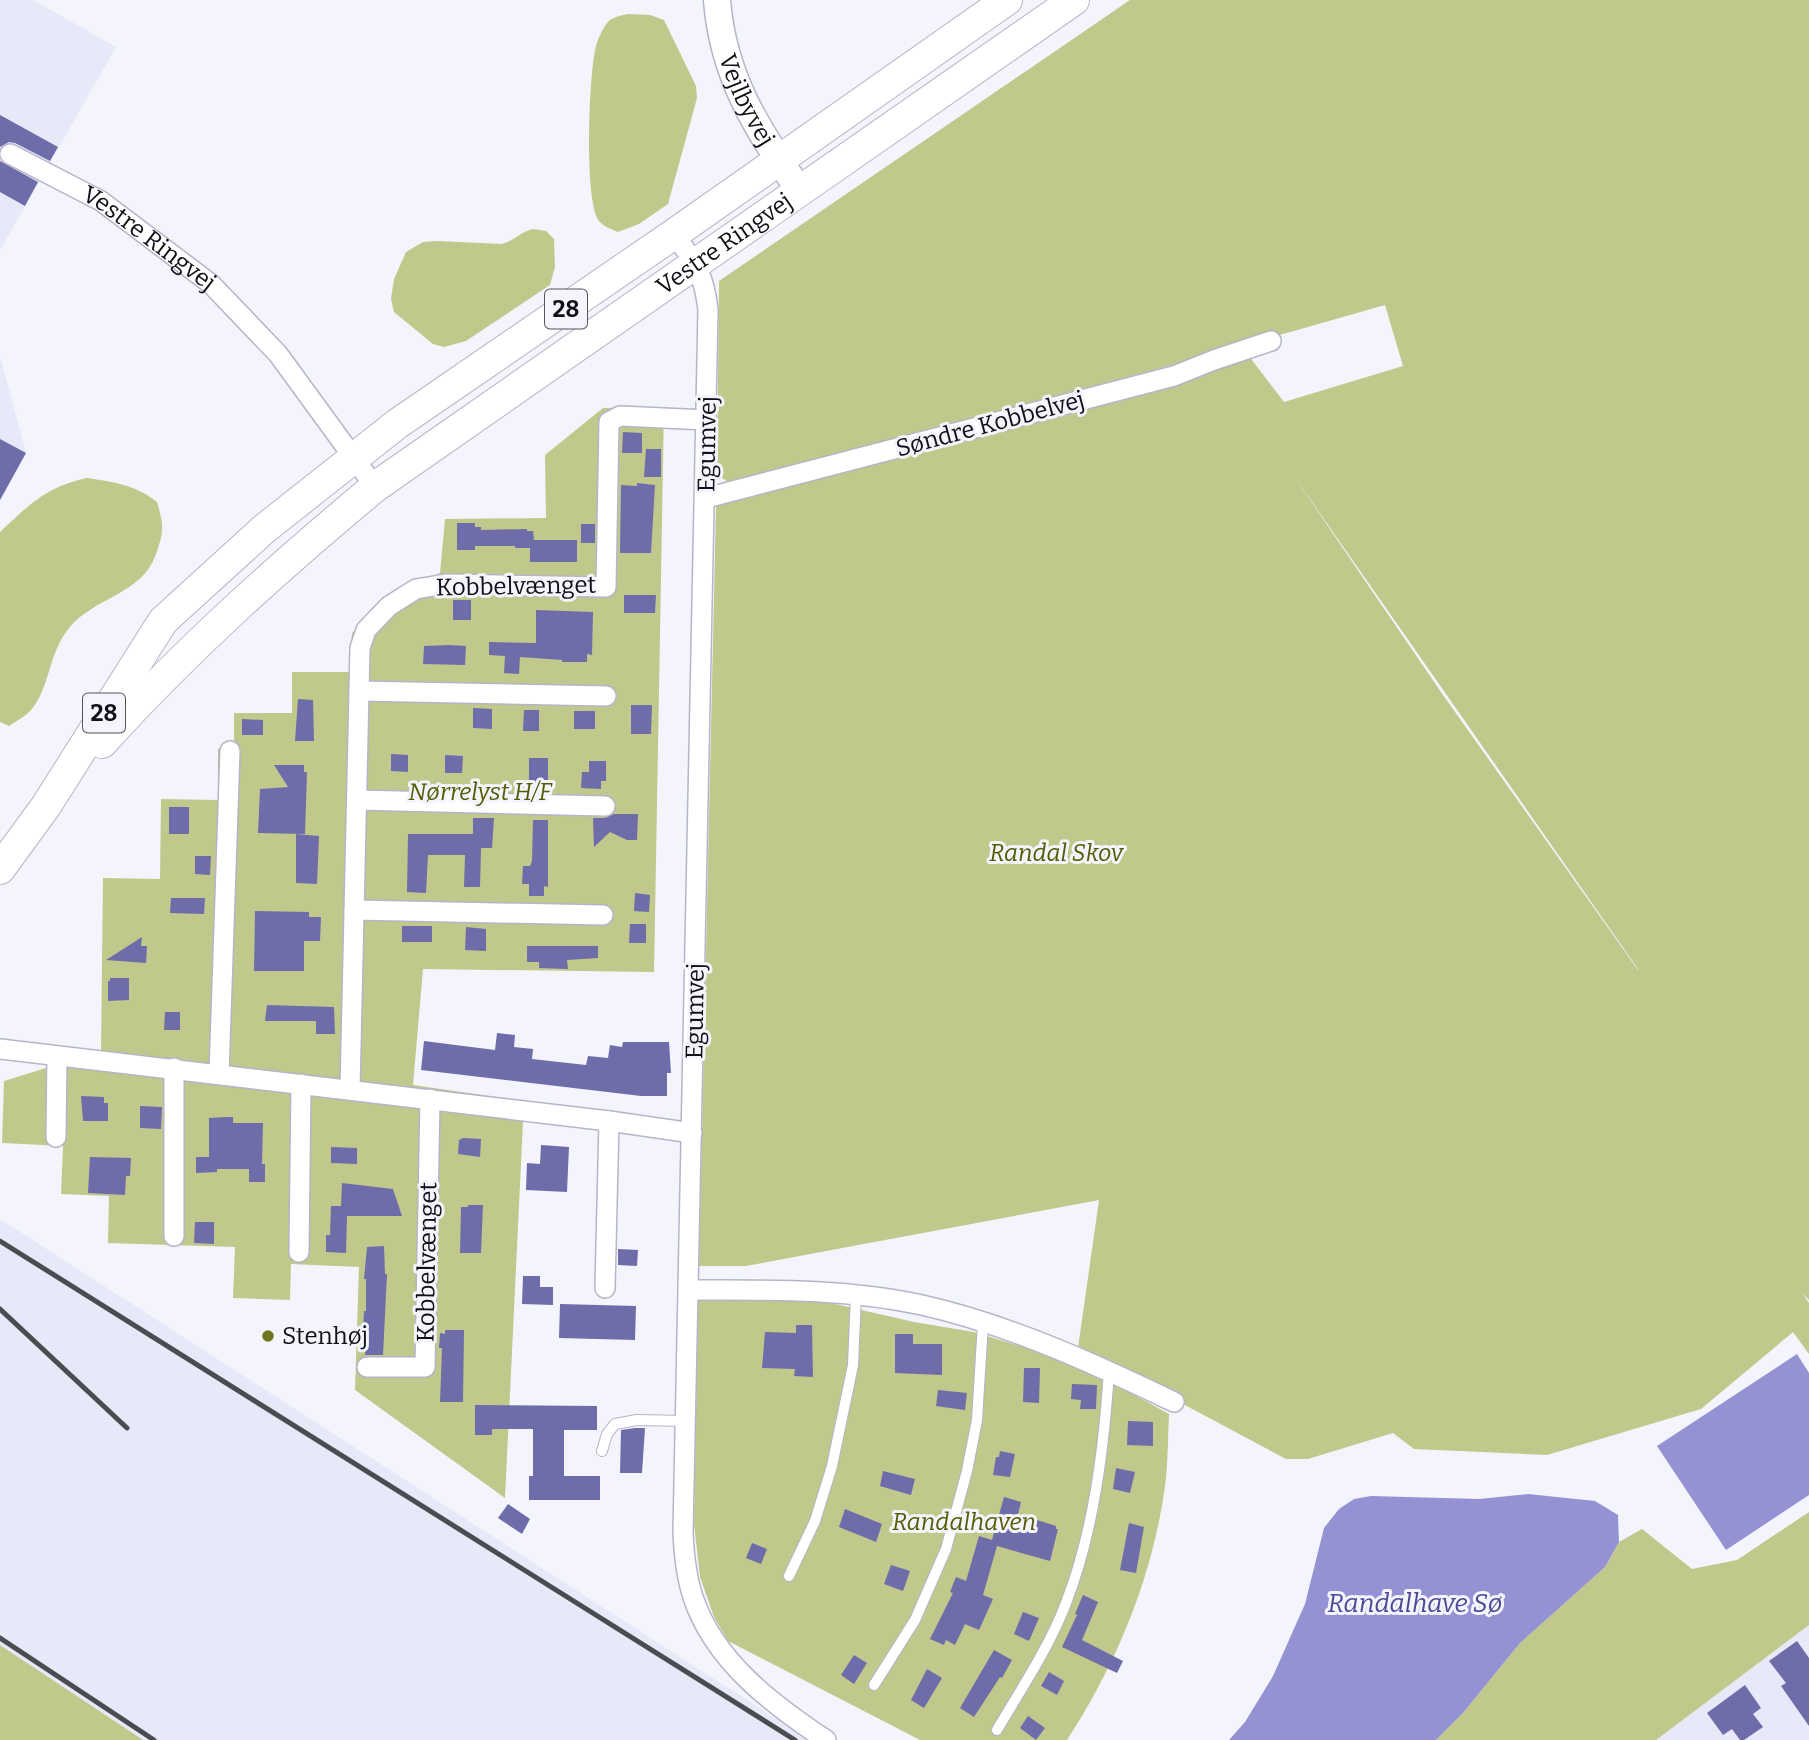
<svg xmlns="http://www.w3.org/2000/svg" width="1809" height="1740" font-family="Bitter,serif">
<rect width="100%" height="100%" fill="#f4f4fd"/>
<g fill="#e7e8f8">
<path d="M0,0h33l83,47 -116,203z"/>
<path d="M0,356l26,97 -26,48z"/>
<path d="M0,1219l809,521h-670l-139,-91z"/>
<path d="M1809,1625v115h-153l4,-5z"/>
</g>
<g fill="#c0c88b" fill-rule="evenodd">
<path d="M1130,0h679v1300l-7,-7 7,10v51l-16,-22 -92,77 -154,46 -133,-6 -21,-16 -85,26h-22l-208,-111 21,-148 -353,66h-47l17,-761 291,-75 151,-41 90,-34 36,47 119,-36 -18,-61 -175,50 -480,128 -13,-8 2,-194zM1291,472l347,497v1l-195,-275z"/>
<path d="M628,14l22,1 14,5 32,66 1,12 -29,106 -29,20 -21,8c-7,-3 -14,-5 -19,-11 -15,-20 -10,-143 -4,-170 1,-8 6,-19 10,-25 5,-9 14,-10 23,-12z"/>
<path d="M533,229l13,2 8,8 1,28 -5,18 -84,56 -22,6 -11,-3 -39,-32 -3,-13 3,-20 12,-27 17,-10 14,-1 65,3c12,-3 18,-12 31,-15z"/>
<path d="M664,407l-10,565 -231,-3 -10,116 111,16 -19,397 -150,-108 4,-123 -68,-3 -1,36 -57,-2 2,-51 -127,-4 1,-47 -48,-2 2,-48 -61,-3 2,-62 97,-30 2,-173 57,1 1,-80 57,1v-51h16v-36h58v-41h57l3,-39 51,-47 37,-13 5,-54 101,-1 -1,-63 58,-47z"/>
<path d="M87,478c27,4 49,7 70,24 7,24 7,29 -1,52 -14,41 -62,43 -87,74 -21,26 -19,60 -38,82 -6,7 -15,11 -22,16l-9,-4v-190c30,-28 46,-45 87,-54z"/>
<path d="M796,1295l118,27 60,10 69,21 61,25 65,36c-1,21 -1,43 -3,64 -11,93 -48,184 -99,262h-147l-192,-99 -14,-24 -14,-40 -6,-53 4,-225z"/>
<path d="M1809,1512v113l-153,115h-220l27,-27 57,-70 85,-76 14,-25 23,-13 50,40 45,-9z"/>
<path d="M0,1645l143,95h-143z"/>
</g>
<g fill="#9492d3">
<path d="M1797,1354l12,19v122l-83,55 -69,-104z"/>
<path d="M1528,1494l67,7 23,14 1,27 -14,25 -85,76 -57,70 -27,27h-207l16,-18 28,-46 32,-72 19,-76 15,-19 15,-10 17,-3 108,3z"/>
</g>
<g fill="#6e6ca9">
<path d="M0,115l58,32 -8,14 -35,-18 -6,-1 -9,5z"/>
<path d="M0,161l38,21 -13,24 -25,-14z"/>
<path d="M623,432l19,1v20h-20z"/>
<path d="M0,439l26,14 -26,47z"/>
<path d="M646,449h15v28h-17z"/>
<path d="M637,483l18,2 -4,68h-31l1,-68 16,1z"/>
<path d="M457,523h18v4h6v3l46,-1v2h6l1,9h43v22h-47v-14h-15v-2h-40v4h-18z"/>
<rect x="581" y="524" width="14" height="19"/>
<path d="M624,595h32l-1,18h-31z"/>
<rect x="453" y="600" width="18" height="20"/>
<path d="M536,610l57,2 -1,43 -5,-1v8h-25v-2l-42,-3 -1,17 -15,-1 1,-17 -16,-1v-13l47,1z"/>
<path d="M449,645l17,1 -1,19 -42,-1 1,-18z"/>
<path d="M298,699l15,1 1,41h-19z"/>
<path d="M631,705h21l-1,29h-20z"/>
<path d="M473,708l19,1v20l-19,-1z"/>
<path d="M524,710h15v21h-16z"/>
<rect x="574" y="711" width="21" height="18"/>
<path d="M242,719l21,1v15h-21z"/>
<path d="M391,754l17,1v17l-17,-1z"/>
<path d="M445,755l18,1 -1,17h-17z"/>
<rect x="529" y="758" width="19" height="29"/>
<path d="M589,761h17v20h-5v8l-20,-1 1,-16h7z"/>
<path d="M274,765h30v7h3l-2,62 -47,-1 2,-44 28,-2z"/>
<rect x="169" y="807" width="20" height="27"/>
<path d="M614,814h24l-1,26h-10l-17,-8 -16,15 -1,-29h12z"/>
<path d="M473,818h21l-2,30h-11l-1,39h-16l1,-32h-37l-2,38 -19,-1 1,-58h65z"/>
<path d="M533,820h15v67l-4,-1v10h-15v-12h-7l1,-18h7l2,-5z"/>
<path d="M296,834l23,2 -2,48 -21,-1z"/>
<path d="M195,856h16l-1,19 -15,-1z"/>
<path d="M635,893l15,2 -1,17 -15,-1z"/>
<path d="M171,898h34l-1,16 -34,-1z"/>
<path d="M255,911l54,1v5h12l-1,24h-16v30h-50z"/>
<path d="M630,924h16v19h-17z"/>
<rect x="402" y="926" width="30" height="16"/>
<path d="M466,927l20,2v22l-21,-1z"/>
<path d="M142,937l-1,9h6l-1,17 -40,-3z"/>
<path d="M527,946h71v12l-31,2 1,9 -29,-1v-6h-12z"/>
<path d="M110,978h19v22l-21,1v-20h2z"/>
<path d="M267,1005l67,2 1,27h-19v-13h-51z"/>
<path d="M165,1012h15v18h-16z"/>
<path d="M497,1033l18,2 -1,12 19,2 -1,10 54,6 2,-9 20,2 2,-13 12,2 1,-5h46l2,31h-4v23h-26l-220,-26 3,-29 71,9z"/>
<path d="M81,1096l23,1v6h4v18h-25z"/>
<path d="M140,1106l22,1 -1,22 -21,-1z"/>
<path d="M227,1117h6v6h30l-1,41h3v18h-16v-13h-32v3l-21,1v-16h13v-39z"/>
<path d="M463,1138l18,1 -1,18 -22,-3 1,-14z"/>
<path d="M541,1145l28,2 -2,45 -41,-2 1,-27 13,1z"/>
<path d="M331,1147l26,1v16l-26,-1z"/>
<path d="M90,1157l41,1 -1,18h-4l-1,19 -37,-2z"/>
<path d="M342,1183l51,6 9,27h-55l-1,37 -20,-1v-17h4l1,-29h10z"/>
<path d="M468,1205h15l-2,48h-21l1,-46h7z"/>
<path d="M195,1222h19v22l-20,-1z"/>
<path d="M384,1246l1,28h2l-4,81h-18l2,-21h-4l1,-23h2v-32h-2l3,-32z"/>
<path d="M618,1249l20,1 -1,16 -19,-1z"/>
<path d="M523,1276h17v11h13v18l-31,-1z"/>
<path d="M560,1304l76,2 -1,34 -76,-2z"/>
<path d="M796,1325h16l1,52 -19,-1 1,-7 -33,-1 3,-36 31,1z"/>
<path d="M445,1330h19l-1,72h-23l2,-54h-3l1,-15 5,1z"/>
<path d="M895,1334h18v10h29v31l-47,-2z"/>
<path d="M1024,1368h16l-1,35 -16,-1z"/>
<path d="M1072,1384l25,1 -1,24h-16l1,-9 -10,-1z"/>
<path d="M938,1390l29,3 -2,17 -29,-4z"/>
<path d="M475,1405l122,1v24h-33v46h36v24h-71v-24h4v-47h-41v6h-17z"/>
<path d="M1128,1421l25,1v24l-26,-1z"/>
<path d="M635,1428h10l-3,45h-22l1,-43z"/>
<path d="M1000,1451l15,3 -5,23 -17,-2 3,-18h3z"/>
<path d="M1116,1468l19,4 -5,21 -17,-4z"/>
<path d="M883,1471l32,8 -4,16 -31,-9z"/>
<path d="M1004,1497l17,5 -3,12 38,12v3h2l-8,32 -53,-15 -14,49 10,4 -14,31 -14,-6 -10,21 -9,-5 -2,5 -14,-6 23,-46 -3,-1 6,-15 10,4 13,-45 13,4z"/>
<path d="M508,1504l22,15 -8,15 -24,-16z"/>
<path d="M845,1509l37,15 -6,18 -37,-15z"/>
<path d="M1129,1523l15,4 -8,46 -16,-3z"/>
<path d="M752,1543l15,6 -6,15 -15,-6z"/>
<path d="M891,1565l19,6 -7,20 -19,-7z"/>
<path d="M1083,1595l15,7 -16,38 41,21 -6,12 -55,-26 15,-32 -2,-1z"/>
<path d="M1023,1612l16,6 -10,23 -15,-7z"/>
<path d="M1797,1641l12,17v68l-28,-40 5,-3 -17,-22z"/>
<path d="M994,1650l18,10 -10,18 -2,-1 -26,40 -14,-9z"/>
<path d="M854,1655l13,8 -13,21 -13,-9z"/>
<path d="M927,1669l15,9 -18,30 -13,-8z"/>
<path d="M1049,1672l15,9 -7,14 -16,-9z"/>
<path d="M1745,1685l16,23 -8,6 10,13 -19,13h-4l-8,-11 -9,6 -16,-22z"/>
<path d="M1028,1716l17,12 -9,12 -16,-12z"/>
</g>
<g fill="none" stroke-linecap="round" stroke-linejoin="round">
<defs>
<g id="lane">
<path d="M602,1451l5,-17 8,-10 22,-4 49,1"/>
<path d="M789,1576l26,-55 17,-55 21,-101 3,-70"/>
<path d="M874,1685l41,-65 31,-71 21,-78 10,-51 6,-97"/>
<path d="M997,1730c24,-41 52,-82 69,-127 28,-72 38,-156 43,-232"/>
</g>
<g id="street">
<path id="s1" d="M10,154l91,47 110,83 67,70 97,133"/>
<path d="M674,234c21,29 30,39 34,76l-25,1223c1,21 3,43 10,64 21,64 79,107 133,143"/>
<path d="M706,498l468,-122 40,-16 57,-19"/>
<path d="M359,691l1,-43 6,-18 23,-24 27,-17 30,-5 160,3 3,-165 11,-6 87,4"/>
<path d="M357,800l248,6"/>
<path d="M354,910l249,5"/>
<path d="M0,1049l609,72 83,12"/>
<path d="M219,1074l11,-323"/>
<path d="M350,1090l9,-399 247,5"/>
<path d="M56,1137l1,-81"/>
<path d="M174,1236v-168"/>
<path d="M299,1252l2,-168"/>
<path d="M605,1288l4,-167"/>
<path d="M689,1290c78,0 156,-2 233,15 88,20 171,58 252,97"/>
<path d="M367,1367h58l5,-268"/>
</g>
<g id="secondary">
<path id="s2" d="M717,0c6,77 40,129 83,191"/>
</g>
<g id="primary">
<path id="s3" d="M102,743c84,-93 177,-176 273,-256l699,-487"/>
<path d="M0,869l46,-63 117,-185 101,-92 133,-105 277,-190 333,-234"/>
</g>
</defs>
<use href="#lane" stroke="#b5b5c9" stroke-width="12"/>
<use href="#street" stroke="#b5b5c9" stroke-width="22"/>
<use href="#secondary" stroke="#b5b5c9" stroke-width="29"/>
<use href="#primary" stroke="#b5b5c9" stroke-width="32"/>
<use href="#lane" stroke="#fff" stroke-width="10"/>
<use href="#street" stroke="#fff" stroke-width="19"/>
<use href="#secondary" stroke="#fff" stroke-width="26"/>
<use href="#primary" stroke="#fff" stroke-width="30"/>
<g stroke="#4b4b52" stroke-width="5">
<path d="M0,1241l795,499"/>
<path d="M0,1309l127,119"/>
<path d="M0,1638l154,102"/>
</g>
</g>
<circle fill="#6f761f" stroke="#f4f4fd" stroke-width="2.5" cx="268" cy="1336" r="7"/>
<g text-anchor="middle" stroke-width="6" stroke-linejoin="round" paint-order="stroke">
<g fill="#f4f4fd" stroke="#54545b" stroke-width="2">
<rect x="545" y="289.5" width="42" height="39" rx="5"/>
<rect x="83" y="693.5" width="42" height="39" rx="5"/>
</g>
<g font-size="23" font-weight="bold" fill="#0f0f16">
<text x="566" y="317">28</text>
<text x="104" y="721">28</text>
</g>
<g font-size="24" fill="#0f0f16" stroke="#f4f4fd">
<text dy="8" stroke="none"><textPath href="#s2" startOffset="105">Vejlbyvej</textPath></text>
<text dy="8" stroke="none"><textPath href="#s1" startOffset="163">Vestre Ringvej</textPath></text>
<text dy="8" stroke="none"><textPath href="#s3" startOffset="800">Vestre Ringvej</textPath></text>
<text transform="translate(990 424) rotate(-15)" y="8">Søndre Kobbelvej</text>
<text transform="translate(707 444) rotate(-89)" y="8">Egumvej</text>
<text transform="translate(516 586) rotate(-1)" y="8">Kobbelvænget</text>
<text transform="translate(695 1011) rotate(-89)" y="8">Egumvej</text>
<text transform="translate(427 1262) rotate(-89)" y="8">Kobbelvænget</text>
</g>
<g font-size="24" font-style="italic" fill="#555b04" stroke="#f4f4fd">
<text x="480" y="800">Nørrelyst H/F</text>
<text x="1056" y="861">Randal Skov</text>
<text x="964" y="1530">Randalhaven</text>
</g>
<g font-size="24" fill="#0f0f16" stroke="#f4f4fd" text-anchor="start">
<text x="282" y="1344">Stenhøj</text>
</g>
<g font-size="26" font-style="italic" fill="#4f4796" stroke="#f4f4fd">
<text x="1415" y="1612">Randalhave Sø</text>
</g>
</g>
</svg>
